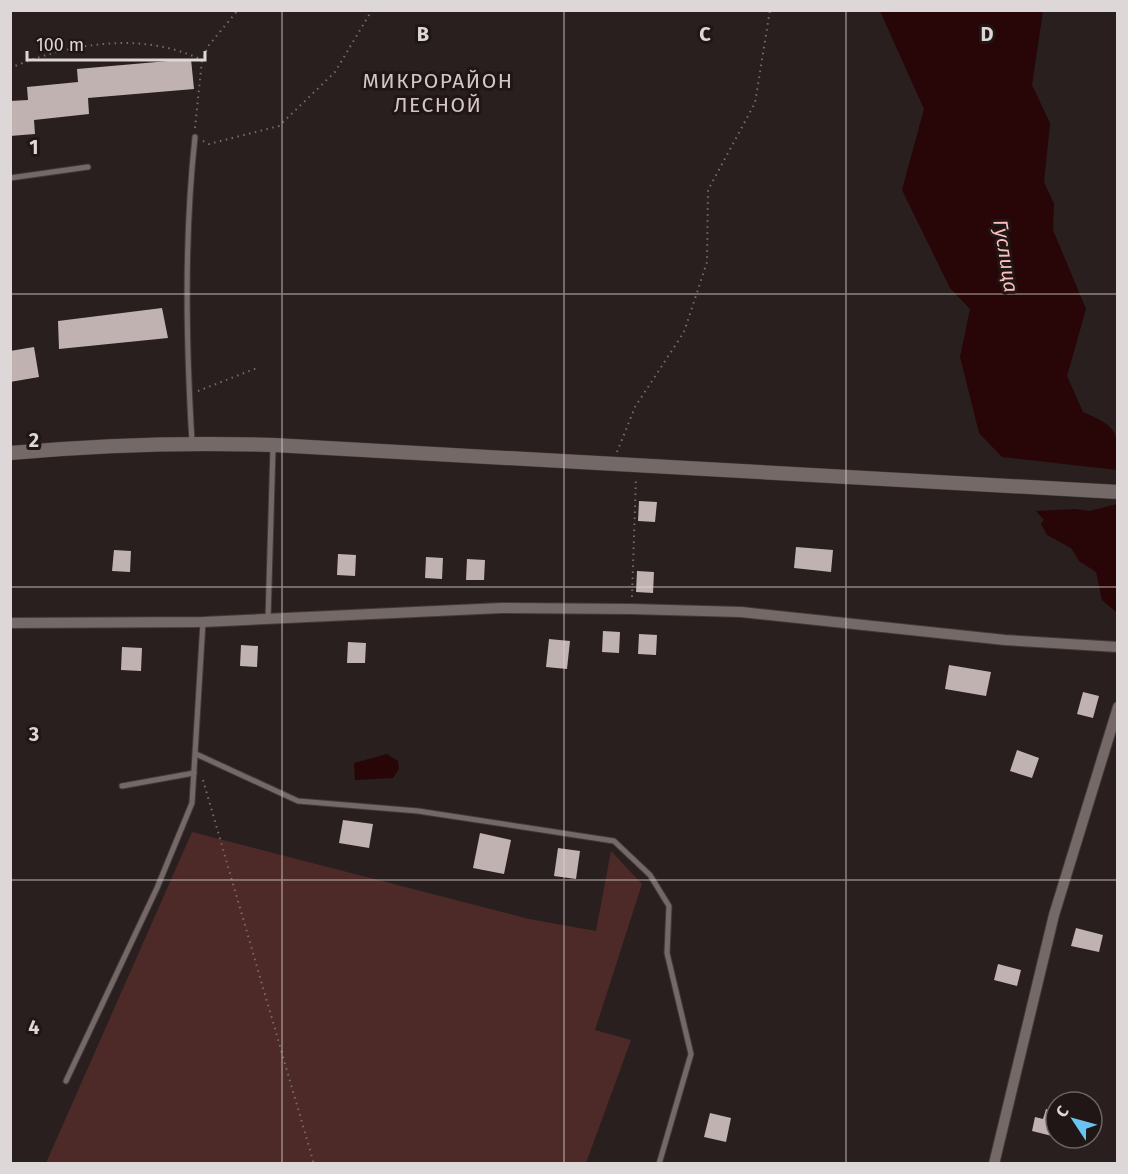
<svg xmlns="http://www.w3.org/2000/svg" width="1128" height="1174" font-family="'Fira Sans',sans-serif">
<rect width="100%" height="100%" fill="#291f1e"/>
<path fill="#4d2a28" d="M192,832l337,87 67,12 15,-80 31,33 -47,146 36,10 -45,123h-540z"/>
<g fill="#280506">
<path d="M880,11h163l-11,74 18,38 -6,59 10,22 -1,26 33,79 -19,67 16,36c37,16 35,20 34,58l-115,-13 -23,-24 -19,-76 10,-48 -20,-21 -48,-98 22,-81z"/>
<path d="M1117,504h1l-1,109 -15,-13 -6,-28 -17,-11 -8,-13 -24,-13 -6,-11 3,-4 -8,-9 39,-2 15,2z"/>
<path d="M387,754l11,7 1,8 -6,9 -38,2 -1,-17z"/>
</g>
<g fill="#c0b2b1">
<path d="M191,59l3,30 -106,9 1,16 -55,6 1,14 -25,2v-35l18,-1 -1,-13 51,-5 -1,-13z"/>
<path d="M162,308l6,30 -109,11 -1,-28z"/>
<path d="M34,347l5,30 -29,5v-31z"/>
<path d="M639,501l18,1 -2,20 -17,-1z"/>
<path d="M796,547l37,3 -2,22 -37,-4z"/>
<path d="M114,550l17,1 -1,21 -18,-1z"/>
<path d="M338,554l18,1 -1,21 -18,-1z"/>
<path d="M426,557l17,1 -1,21 -17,-1z"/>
<path d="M467,559l18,1 -1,20h-18z"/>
<path d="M637,571l17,1 -1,21 -17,-1z"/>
<path d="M603,631l17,1 -1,21 -17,-1z"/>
<path d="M639,634l18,1 -1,20 -18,-1z"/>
<path d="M549,639l21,2 -3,28 -21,-2z"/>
<path d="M348,642l18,1 -1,20h-18z"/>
<path d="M241,645l17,1 -1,21 -17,-1z"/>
<path d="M122,647l20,1 -1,23 -20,-1z"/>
<path d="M949,665l42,7 -5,24 -41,-7z"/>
<path d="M1083,692l16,4 -6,22 -16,-4z"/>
<path d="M1017,750l22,8 -7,20 -22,-7z"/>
<path d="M343,820l30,4 -4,24 -30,-5z"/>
<path d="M480,833l31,7 -7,34 -31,-6z"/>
<path d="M558,848l22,3 -4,28 -22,-3z"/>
<path d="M1076,928l27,7 -4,17 -28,-6z"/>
<path d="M998,964l23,6 -4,16 -23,-6z"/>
<path d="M1046,1109l10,2v26l-24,-6 3,-14 8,2z"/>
<path d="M710,1113l21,5 -5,24 -22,-5z"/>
</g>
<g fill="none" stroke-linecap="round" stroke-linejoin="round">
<defs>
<g id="service">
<path d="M10,178l78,-11"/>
<path d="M192,442c-6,-101 -8,-203 3,-305"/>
<path d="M268,620l5,-173"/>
<path d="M196,754l102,47 120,10 196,30 36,34 19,31 -2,47 24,101 -32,110"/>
<path d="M122,786l72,-13"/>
<path d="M66,1081l91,-193 35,-85 11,-181"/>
</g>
<g id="minor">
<path d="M10,623l193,-1 298,-14 130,1 110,3 264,28 113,7"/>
<path d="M994,1164l60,-249 64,-208"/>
</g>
<path id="secondary" d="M10,453c89,-8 175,-11 264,-8l844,47"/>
</defs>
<use href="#service" stroke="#423a3a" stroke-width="7"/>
<use href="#minor" stroke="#423a3a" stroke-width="12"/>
<use href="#secondary" stroke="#423a3a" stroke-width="15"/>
<g stroke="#756d6c" stroke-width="2" stroke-dasharray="1.5 4.5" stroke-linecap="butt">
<path d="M10,68c60,-25 132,-37 192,-8"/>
<path d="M195,128l7,-68 7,-15 29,-35"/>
<path d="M203,141l6,3 70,-18 56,-54 37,-62"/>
<path d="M198,391l59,-23"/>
<path d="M617,452l18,-45 49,-75 23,-70 1,-72 47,-87 15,-93"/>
<path d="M632,597l4,-120"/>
<path d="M203,780l111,384"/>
</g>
<use href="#service" stroke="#756968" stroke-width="5"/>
<use href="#minor" stroke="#756968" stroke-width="10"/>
<use href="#secondary" stroke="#756968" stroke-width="14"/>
</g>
<path fill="none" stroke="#ded7d7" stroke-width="1.5" stroke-opacity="0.55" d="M282,10v1154M564,10v1154M846,10v1154M10,294h1108M10,587h1108M10,880h1108"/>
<g text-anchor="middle" stroke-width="6" stroke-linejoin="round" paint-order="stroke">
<g font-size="20" font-style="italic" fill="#fec1bd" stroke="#1f1615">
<text transform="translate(1006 256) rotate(81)" y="7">Гуслица</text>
</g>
<g font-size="21" letter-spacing="1.5" fill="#d3c6c5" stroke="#1f1615">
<text x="438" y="88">МИКРОРАЙОН<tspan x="438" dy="24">ЛЕСНОЙ</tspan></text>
</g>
</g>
<g font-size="20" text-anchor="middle" font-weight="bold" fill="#ded7d7" stroke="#1f1615" stroke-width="6" stroke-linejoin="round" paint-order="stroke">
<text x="423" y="41">B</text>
<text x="705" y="41">C</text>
<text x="987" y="41">D</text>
<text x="34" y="154">1</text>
<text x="34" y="447">2</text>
<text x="34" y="741">3</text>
<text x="34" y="1034">4</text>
</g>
<rect width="1128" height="1174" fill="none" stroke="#ded7d7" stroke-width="24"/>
<g transform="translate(1074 1120) rotate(306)"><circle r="28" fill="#1f1615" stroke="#6b6363" stroke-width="1.5"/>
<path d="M0-4.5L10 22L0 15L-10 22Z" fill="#6ac3f1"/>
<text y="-9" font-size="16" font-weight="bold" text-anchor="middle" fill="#ded7d7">С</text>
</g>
<path d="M27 51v9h178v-9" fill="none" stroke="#ded7d7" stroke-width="3"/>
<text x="36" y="51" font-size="18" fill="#ded7d7" stroke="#1f1615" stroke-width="4.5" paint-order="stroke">100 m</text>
</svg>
